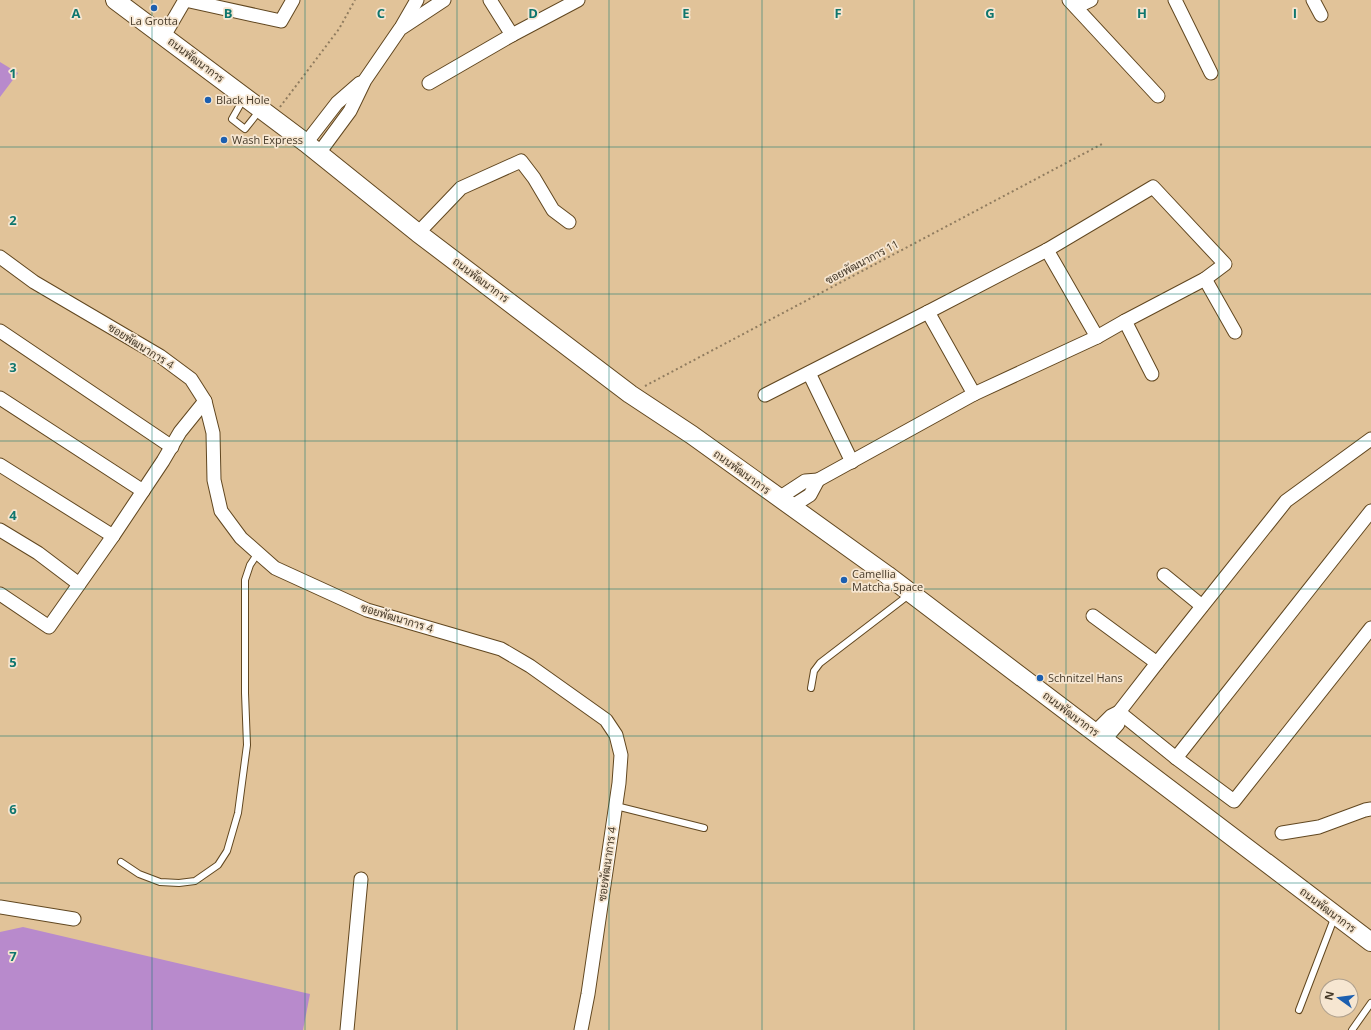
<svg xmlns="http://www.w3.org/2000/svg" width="1371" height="1030" font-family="'Open Sans',Sarabun,sans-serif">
<rect width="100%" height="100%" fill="#e1c399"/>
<g fill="#b88acc">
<path d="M0,62l18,11 -18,24z"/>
<path d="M23,927l287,67 -7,36h-303v-98z"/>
</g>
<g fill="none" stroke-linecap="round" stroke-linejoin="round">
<defs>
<g id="lane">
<path d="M244,98l-12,21 13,10 15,-19"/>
<path d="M811,688l3,-17 6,-8 90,-69"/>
<path d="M616,806l88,22"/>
<path d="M121,862l18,12 21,8 19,1 16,-2 23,-16 9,-14 11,-38 9,-68 -2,-52v-113l5,-15 8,-12"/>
<path d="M1299,1010l36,-94"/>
<path d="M1352,1030l19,-27"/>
</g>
<g id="street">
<path d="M185,0l96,21 12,-21"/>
<path d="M490,0l22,35 66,-35"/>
<path d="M1069,0l89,96"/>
<path d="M1175,0l36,73"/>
<path d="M1313,0l8,15"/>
<path d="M1076,7l15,-7"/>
<path d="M402,26l15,-26"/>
<path d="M164,36l21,-36"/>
<path d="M429,83l83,-48"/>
<path d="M306,143l31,-40 23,-20"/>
<path d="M319,153l31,-42 15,-31 35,-51 44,-29"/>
<path d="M418,233l43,-45 60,-27 13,17 19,32 16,12"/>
<path d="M1047,250l50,87"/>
<path d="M0,257l34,25 126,74 31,23 14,22 8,32 1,47 7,31 20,27 34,30 92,42 134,39 29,17 76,54 10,15 5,20 -2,28 -31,211 -7,36"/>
<path d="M1205,279l30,53"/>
<path d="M928,312l46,82"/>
<path d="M1125,321l27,53"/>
<path d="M0,331l172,116"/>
<path d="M809,373l43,89"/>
<path d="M765,395l163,-83 119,-62 106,-63 72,77 -20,15 -80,42 -28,16 -123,57 -156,86"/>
<path d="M0,398l143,93 20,-30 17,-29 25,-31"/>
<path d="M1371,439l-85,62 -129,162 -38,49 57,46 58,43 137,-173"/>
<path d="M0,465l113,71"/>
<path d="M779,498l26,-17 13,-1 -8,15 -19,12"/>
<path d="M0,530l38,23 41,31"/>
<path d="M1164,575l38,31"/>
<path d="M0,594l49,33 64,-91 30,-45"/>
<path d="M1093,616l64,47"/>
<path d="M1095,732l16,-16 8,-4 -1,12 -13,15"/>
<path d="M1176,758l195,-247"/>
<path d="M1282,833l37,-6 46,-17 6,-1"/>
<path d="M0,907l74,12"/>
<path d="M347,1030l14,-151"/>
</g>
<path id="secondary" d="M115,0l191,143 112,90 212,161 62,41 195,140 484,367"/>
</defs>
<use href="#lane" stroke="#614720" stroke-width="8"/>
<use href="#street" stroke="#614720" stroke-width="15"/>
<use href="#secondary" stroke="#614720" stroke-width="20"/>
<g stroke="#907c5f" stroke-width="2" stroke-dasharray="2 3" stroke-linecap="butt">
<path d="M280,107l59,-78 16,-29"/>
<path d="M645,386l457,-242"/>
</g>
<use href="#lane" stroke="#fff" stroke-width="6"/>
<use href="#street" stroke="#fff" stroke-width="13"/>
<use href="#secondary" stroke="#fff" stroke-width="18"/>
</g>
<path fill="none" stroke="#0f766e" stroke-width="1" stroke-opacity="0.55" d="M152,0v1030M305,0v1030M457,0v1030M609,0v1030M762,0v1030M914,0v1030M1066,0v1030M1219,0v1030M0,147h1371M0,294h1371M0,441h1371M0,589h1371M0,736h1371M0,883h1371"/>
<g fill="#1c5fb0" stroke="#f6e6d1" stroke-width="1.5">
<circle cx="154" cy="8" r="4"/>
<circle cx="208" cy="100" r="4"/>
<circle cx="224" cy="140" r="4"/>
<circle cx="844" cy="580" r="4"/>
<circle cx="1040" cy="678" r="4"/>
</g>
<g text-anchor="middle" stroke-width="3.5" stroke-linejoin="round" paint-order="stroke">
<g font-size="11" fill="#463a29" stroke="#f6e6d1" text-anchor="start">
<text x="154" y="25" text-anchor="middle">La Grotta</text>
<text x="216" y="104">Black Hole</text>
<text x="232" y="144">Wash Express</text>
<text x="852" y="578">Camellia<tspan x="852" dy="13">Matcha Space</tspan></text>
<text x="1048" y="682">Schnitzel Hans</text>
</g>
<g font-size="11" fill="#463a29" stroke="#f6e6d1">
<text transform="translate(196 60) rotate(37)" y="4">ถนนพัฒนาการ</text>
<text transform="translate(862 262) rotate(-28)" y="4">ซอยพัฒนาการ 11</text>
<text transform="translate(481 280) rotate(37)" y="4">ถนนพัฒนาการ</text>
<text transform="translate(141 346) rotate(32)" y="4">ซอยพัฒนาการ 4</text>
<text transform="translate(742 472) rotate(36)" y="4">ถนนพัฒนาการ</text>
<text transform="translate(397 618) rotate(17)" y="4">ซอยพัฒนาการ 4</text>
<text transform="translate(1071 714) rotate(37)" y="4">ถนนพัฒนาการ</text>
<text transform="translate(607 864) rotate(-82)" y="4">ซอยพัฒนาการ 4</text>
<text transform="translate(1328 910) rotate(37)" y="4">ถนนพัฒนาการ</text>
</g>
</g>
<g font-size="13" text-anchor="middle" font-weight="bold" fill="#0f766e" stroke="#f6e6d1" stroke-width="3.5" stroke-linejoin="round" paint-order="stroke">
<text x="76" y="18">A</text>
<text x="228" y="18">B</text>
<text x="381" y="18">C</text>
<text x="533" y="18">D</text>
<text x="686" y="18">E</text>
<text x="838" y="18">F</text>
<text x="990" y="18">G</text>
<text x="1142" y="18">H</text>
<text x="1295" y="18">I</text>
<text x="13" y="78">1</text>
<text x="13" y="225">2</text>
<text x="13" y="372">3</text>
<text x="13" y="520">4</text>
<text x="13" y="667">5</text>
<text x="13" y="814">6</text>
<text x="13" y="961">7</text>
</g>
<g transform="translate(1339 998) rotate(284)"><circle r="19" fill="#f6e6d1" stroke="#b0a18e"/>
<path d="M0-3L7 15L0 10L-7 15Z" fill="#1c5fb0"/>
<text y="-6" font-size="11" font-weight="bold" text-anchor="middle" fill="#463a29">N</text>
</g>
</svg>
